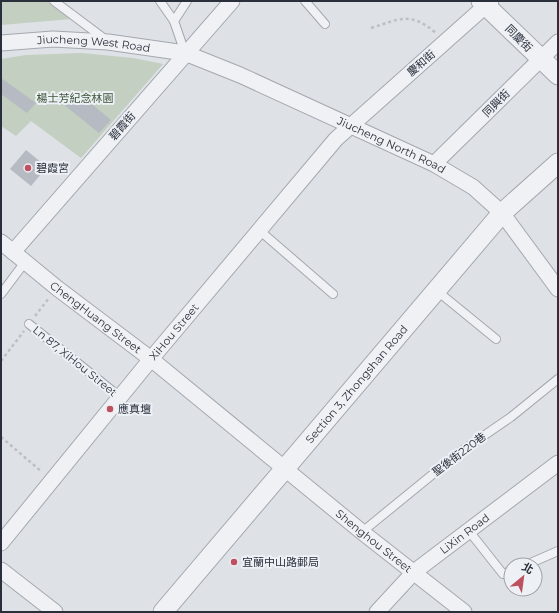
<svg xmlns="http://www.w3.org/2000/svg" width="559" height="613" font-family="Montserrat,'Noto Sans TC',sans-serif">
<rect width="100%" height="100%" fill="#dee1e6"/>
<g fill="#c3cfc0">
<path d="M1,1h47l24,18 -71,6z"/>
<path d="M82,53l51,5 30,6 -82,94 -50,-37 -15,15 -15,-10v-67l25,-4z"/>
</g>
<g fill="#b6bac2">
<path d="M1,78l35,25 -9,10 -26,-19z"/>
<path d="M75,90l36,30 -12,13 -36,-29z"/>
<path d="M26,150l21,17 -16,19 -21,-17z"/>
</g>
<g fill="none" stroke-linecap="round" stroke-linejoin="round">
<defs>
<g id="service">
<path d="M54,1l52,39"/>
<path d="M160,1l14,20"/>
<path d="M305,1l20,23"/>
<path d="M185,53l-11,-32 13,-20"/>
<path d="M259,230l74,64"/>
<path d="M436,290l60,49"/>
<path d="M1,294l24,-32"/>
<path d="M29,324l91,73"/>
<path d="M469,531l34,43 8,-3"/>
<path d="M362,532l98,-80 51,-35 47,-38"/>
<path d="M526,565l32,-14"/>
</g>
<g id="minor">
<path id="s1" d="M1,43l52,-4 55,3 77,11 55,22 194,89 39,23 29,26 56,76"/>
<path d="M434,164l124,-122"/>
<path id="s2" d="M1,242l56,46 94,71 211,173 102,80"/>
<path d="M13,252l219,-251"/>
<path id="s3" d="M1,543l150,-184 185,-220 155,-138"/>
<path d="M1,570l54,42"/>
<path id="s4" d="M377,612l37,-40 144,-109"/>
</g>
<g id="tertiary">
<path d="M481,1l77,74"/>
<path id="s5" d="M163,612l339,-399 56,-50"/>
</g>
</defs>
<use href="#service" stroke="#a4a8af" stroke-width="10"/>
<use href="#minor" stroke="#a4a8af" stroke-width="17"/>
<use href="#tertiary" stroke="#a4a8af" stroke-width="21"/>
<g stroke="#bcbfc4" stroke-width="2.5" stroke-dasharray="3 3" stroke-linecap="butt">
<path d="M371,28c29,-9 39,-17 65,5"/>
<path d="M35,316l14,-18"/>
<path d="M1,361l23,-30"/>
<path d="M1,437l41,35"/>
</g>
<use href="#service" stroke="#f0f1f4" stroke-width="8"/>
<use href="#minor" stroke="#f0f1f4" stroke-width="15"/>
<use href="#tertiary" stroke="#f0f1f4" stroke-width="19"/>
</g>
<g fill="#be505f" stroke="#edf0f4" stroke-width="1.5">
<circle cx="28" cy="168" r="4"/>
<circle cx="110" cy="409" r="4"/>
<circle cx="234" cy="562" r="4"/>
</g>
<g text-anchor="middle" stroke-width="4" stroke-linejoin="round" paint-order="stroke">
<g font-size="11" fill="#292f3b" stroke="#edf0f4">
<text transform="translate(519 38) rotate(45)" y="4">同慶街</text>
<text dy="4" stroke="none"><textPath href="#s1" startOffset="93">Jiucheng West Road</textPath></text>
<text transform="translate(421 63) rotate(-41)" y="4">慶和街</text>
<text transform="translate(496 103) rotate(-45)" y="4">同興街</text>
<text transform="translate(122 126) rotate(-49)" y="4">碧霞街</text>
<text dy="4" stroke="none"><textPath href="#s1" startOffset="411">Jiucheng North Road</textPath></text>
<text dy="4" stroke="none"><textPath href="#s2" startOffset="121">ChengHuang Street</textPath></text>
<text dy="4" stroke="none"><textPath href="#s3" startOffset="273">XiHou Street</textPath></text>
<text transform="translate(75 361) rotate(39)" y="4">Ln 87, XiHou Street</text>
<text dy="4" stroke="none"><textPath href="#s5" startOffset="299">Section 3, Zhongshan Road</textPath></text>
<text transform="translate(459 454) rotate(-37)" y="4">聖後街220巷</text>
<text dy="4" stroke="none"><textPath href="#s4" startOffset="118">LiXin Road</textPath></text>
<text dy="4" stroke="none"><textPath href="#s2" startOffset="478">Shenghou Street</textPath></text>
</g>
<g font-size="11" fill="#3d5538" stroke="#edf0f4">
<text x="75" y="102">楊士芳紀念林園</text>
</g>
<g font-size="11" fill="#292f3b" stroke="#edf0f4" text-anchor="start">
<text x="36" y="172">碧霞宮</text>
<text x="118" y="413">應真壇</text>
<text x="242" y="566">宜蘭中山路郵局</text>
</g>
</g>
<rect width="559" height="613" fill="none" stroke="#292f3b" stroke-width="4"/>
<g transform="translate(523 577) rotate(29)"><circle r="19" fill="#edf0f4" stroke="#9fa3aa"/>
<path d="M0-3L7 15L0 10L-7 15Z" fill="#be505f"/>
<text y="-6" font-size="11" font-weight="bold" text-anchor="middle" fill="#292f3b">北</text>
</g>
</svg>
